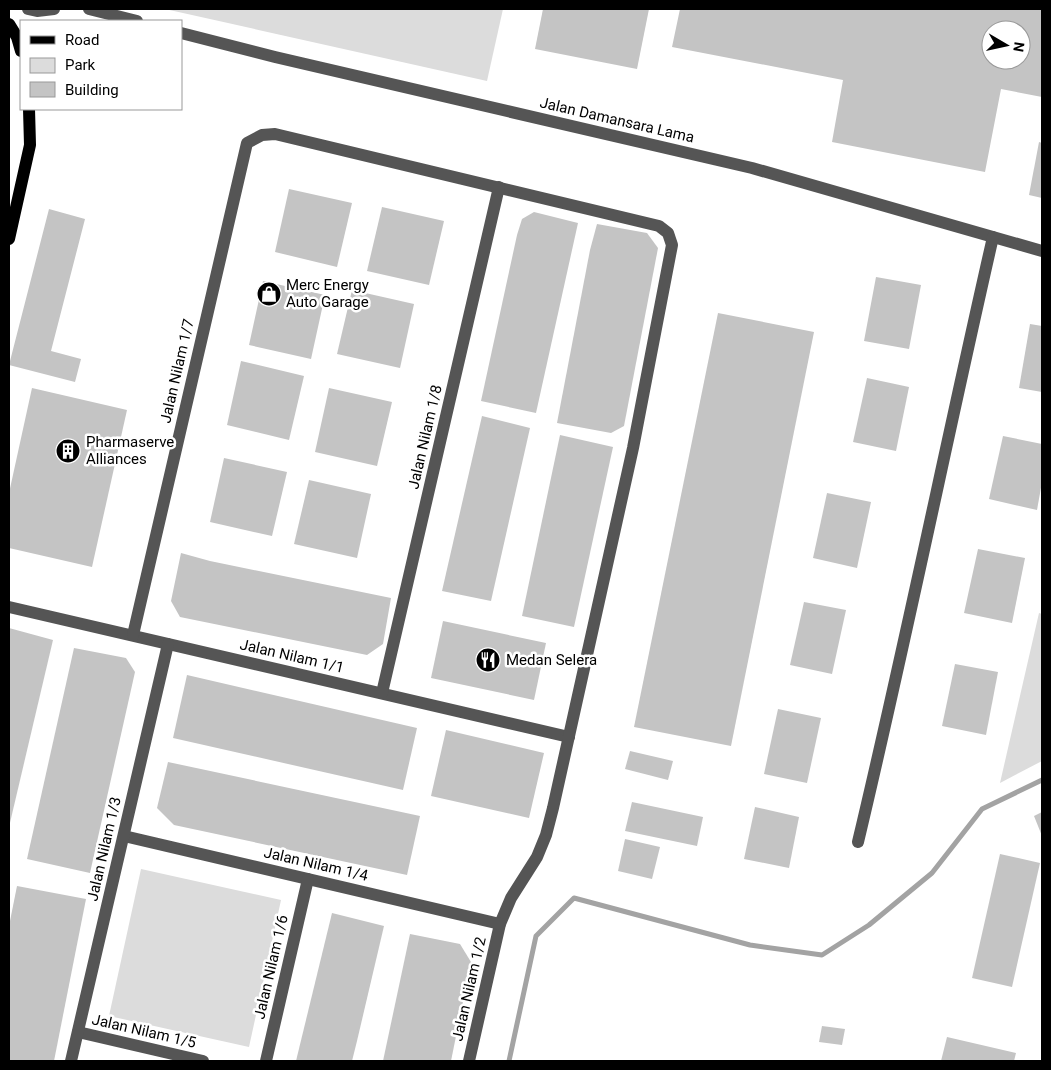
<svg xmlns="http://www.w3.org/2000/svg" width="1051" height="1070" font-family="Roboto,sans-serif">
<rect width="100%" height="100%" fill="#fff"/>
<g fill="#dcdcdc">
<path d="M165,9h338l-16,72z"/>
<path d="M1039,613l3,1v147l-42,22z"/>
<path d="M141,869l140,31 -32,147 -140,-31z"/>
</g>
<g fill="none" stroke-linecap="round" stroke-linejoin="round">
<path stroke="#a3a3a3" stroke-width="5" d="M509,1061l27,-125 38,-38 176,47 72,10 47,-30 63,-52 50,-64 60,-29"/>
</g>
<g fill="#c4c4c4" fill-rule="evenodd">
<path d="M543,9h106l-12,60 -102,-20z"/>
<path d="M680,9h362v88l-41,-8 -16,83 -153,-30 11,-62 -171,-33zM991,30h30v30h-30z"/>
<path d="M1039,142l3,1v55l-13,-3z"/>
<path d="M289,189l63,14 -15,64 -62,-15z"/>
<path d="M382,207l62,14 -15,64 -62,-14z"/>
<path d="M49,209l36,10 -34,132 30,8 -6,23 -66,-17z"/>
<path d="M534,212l44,11 -42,190 -55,-12 36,-166 5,-16z"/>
<path d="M597,224l50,9 11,15 -34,178 -13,7 -54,-10 33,-173z"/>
<path d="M876,277l45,8 -12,64 -45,-8z"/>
<path d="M263,281l62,14 -14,64 -62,-14z"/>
<path d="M352,290l62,14 -14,64 -63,-14z"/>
<path d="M718,313l96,19 -83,414 -97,-19z"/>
<path d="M1030,324l12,2v66l-23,-4z"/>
<path d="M241,361l63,15 -15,64 -62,-15z"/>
<path d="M867,378l42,9 -13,64 -43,-9z"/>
<path d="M32,388l95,22 -35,157 -83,-19v-55z"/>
<path d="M329,388l63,14 -15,64 -62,-14z"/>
<path d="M482,416l48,12 -39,173 -49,-10z"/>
<path d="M560,435l53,12 -39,180 -52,-11z"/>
<path d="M1003,436l39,8v38l-5,28 -48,-11z"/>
<path d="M224,458l63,14 -15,64 -62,-14z"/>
<path d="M309,480l62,14 -14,64 -63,-14z"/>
<path d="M827,493l44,9 -14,66 -44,-10z"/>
<path d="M978,549l47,9 -13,65 -48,-10z"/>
<path d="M181,553l29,8 181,37 -8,46 -16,11 -187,-38 -9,-16z"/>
<path d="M804,602l42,8 -14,64 -42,-9z"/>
<path d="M443,621l103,22 -12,57 -103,-22z"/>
<path d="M9,628l44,12 -44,187z"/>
<path d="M74,648l52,10 9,14 -45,201 -63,-14z"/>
<path d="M955,664l43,8 -12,63 -44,-9z"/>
<path d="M187,675l230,53 -14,62 -230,-52z"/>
<path d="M778,709l43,9 -14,65 -43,-9z"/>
<path d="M446,730l98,23 -15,65 -98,-22z"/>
<path d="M630,751l43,10 -5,19 -43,-11z"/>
<path d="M168,762l252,54 -13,59 -233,-50 -17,-17z"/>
<path d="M632,802l71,15 -6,29 -72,-15z"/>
<path d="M755,807l44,10 -10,51 -45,-9z"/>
<path d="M1042,812v24l-8,-20z"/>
<path d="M625,839l35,8 -8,32 -34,-8z"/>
<path d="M1000,854l40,9 -28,124 -40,-9z"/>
<path d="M17,886l69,13 -32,162h-45v-135z"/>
<path d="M332,913l52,13 -27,115 -5,20h-56z"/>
<path d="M410,934l50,10 11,18 -20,99h-68z"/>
<path d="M822,1026l23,3 -3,16 -23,-3z"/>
<path d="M947,1037l69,16 -2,8h-73z"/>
</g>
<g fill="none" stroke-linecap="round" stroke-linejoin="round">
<g stroke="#555" stroke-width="12">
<path d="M28,9l9,2 17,-2"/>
<path d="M89,9l48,12"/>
<path d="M181,33l94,24 477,111 290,83"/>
<path d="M9,607l560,130"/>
<path d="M133,635l114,-492 15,-8 13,-1 384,92 9,7 4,12 -39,203 -80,360 -7,27 -9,22 -26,41 -11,26 -31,137"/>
<path d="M382,693l117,-506"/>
<path d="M124,836l376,88"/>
<path d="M858,842c48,-201 89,-404 135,-605"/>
<path d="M78,1032l125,29"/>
<path d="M71,1061l97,-417"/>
<path d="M266,1061l42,-182"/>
</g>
<g stroke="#000" stroke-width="12">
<path d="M9,24l8,13 4,14"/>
<path d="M9,239l21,-94 -1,-36"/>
</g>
</g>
<defs>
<symbol id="shop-disc" viewBox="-11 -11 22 22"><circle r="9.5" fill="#000" stroke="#fff"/><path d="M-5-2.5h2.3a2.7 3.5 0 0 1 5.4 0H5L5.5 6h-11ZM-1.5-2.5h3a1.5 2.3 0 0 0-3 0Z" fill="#fff"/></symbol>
<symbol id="building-disc" viewBox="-11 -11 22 22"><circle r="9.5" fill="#000" stroke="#fff"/><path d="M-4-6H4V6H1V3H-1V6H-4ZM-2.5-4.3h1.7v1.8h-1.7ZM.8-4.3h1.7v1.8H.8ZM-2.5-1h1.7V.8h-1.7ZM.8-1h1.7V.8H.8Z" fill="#fff"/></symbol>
<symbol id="restaurant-disc" viewBox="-11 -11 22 22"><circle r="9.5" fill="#000" stroke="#fff"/><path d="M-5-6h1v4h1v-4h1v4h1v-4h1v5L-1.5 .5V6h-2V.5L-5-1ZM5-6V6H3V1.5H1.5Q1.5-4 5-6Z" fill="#fff"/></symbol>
</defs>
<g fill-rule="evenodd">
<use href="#shop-disc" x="255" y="280" width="28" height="28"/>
<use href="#building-disc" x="54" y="437" width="28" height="28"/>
<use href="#restaurant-disc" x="474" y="646" width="28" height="28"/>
</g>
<g text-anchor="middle" stroke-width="5" stroke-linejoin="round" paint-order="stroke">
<g font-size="15" fill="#000" stroke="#fff">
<text transform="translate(617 120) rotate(13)" y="5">Jalan Damansara Lama</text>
<text transform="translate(177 371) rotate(-77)" y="5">Jalan Nilam 1/7</text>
<text transform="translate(425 437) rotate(-77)" y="5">Jalan Nilam 1/8</text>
<text transform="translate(292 656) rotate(13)" y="5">Jalan Nilam 1/1</text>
<text transform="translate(104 849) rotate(-77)" y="5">Jalan Nilam 1/3</text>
<text transform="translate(316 864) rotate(13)" y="5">Jalan Nilam 1/4</text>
<text transform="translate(271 967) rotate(-77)" y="5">Jalan Nilam 1/6</text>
<text transform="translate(469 989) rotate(-77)" y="5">Jalan Nilam 1/2</text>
<text transform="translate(144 1031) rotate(13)" y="5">Jalan Nilam 1/5</text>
</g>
<g font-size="15" fill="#000" stroke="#fff" text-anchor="start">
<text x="286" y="290">Merc Energy<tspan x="286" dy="17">Auto Garage</tspan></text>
<text x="86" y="447">Pharmaserve<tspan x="86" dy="17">Alliances</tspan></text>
<text x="506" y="665">Medan Selera</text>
</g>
</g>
<rect width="1051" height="1070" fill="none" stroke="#000000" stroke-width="20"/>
<rect x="20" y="20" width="162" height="90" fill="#ffffff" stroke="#999999"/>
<rect x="30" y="36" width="25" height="8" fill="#000000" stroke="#999999"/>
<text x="65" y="45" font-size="15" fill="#000000">Road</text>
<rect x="30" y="58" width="25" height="15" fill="#dcdcdc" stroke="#999999"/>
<text x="65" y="70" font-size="15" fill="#000000">Park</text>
<rect x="30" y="82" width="25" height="15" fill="#c4c4c4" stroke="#999999"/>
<text x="65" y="95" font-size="15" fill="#000000">Building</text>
<g transform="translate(1006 45) rotate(99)"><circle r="24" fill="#ffffff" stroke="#999999"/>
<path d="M0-4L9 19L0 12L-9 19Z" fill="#000000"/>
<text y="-8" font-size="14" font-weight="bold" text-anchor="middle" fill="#000000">N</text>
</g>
</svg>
